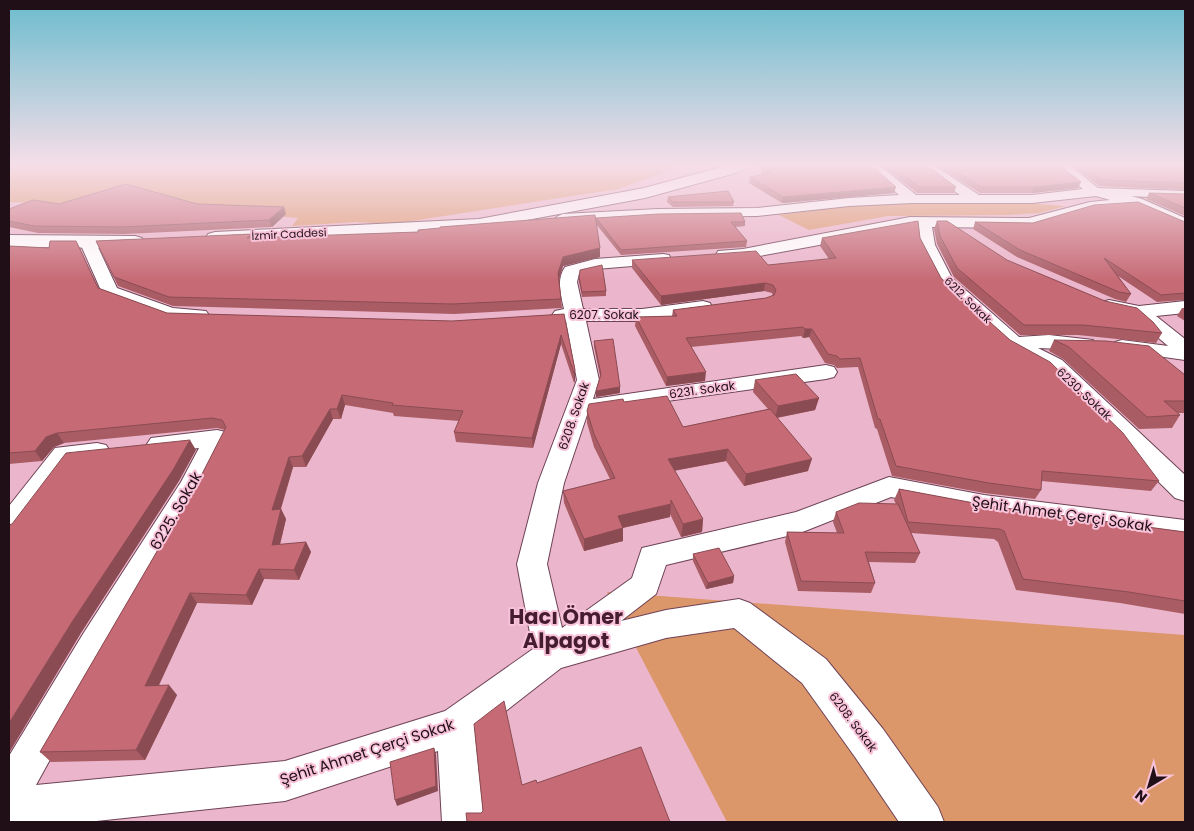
<svg xmlns="http://www.w3.org/2000/svg" width="1194" height="831" font-family="Poppins,sans-serif">
<rect width="100%" height="100%" fill="#ebb6cb"/>
<g fill="#db966a">
<path d="M9,164h679l-70,25 -225,35 -37,-2 -64,4 6,-8 -128,-10 -161,-6z"/>
<path d="M913,201l115,2 38,3 -27,7 -32,2 -119,1 -79,14 -30,-15 83,-11z"/>
<path d="M607,592l578,43v187h-458z"/>
</g>
<g fill="none" stroke-linecap="round" stroke-linejoin="round">
<defs>
<g id="minor">
<path d="M865,164h13l38,31h44l-42,-31h14l47,31h53l51,-6 -25,-19 -1,-3 4,-3h7l30,24 87,3v8l-54,-3 11,3 43,19v11l-56,-25 -6,3 -32,3 -61,18 -98,-1 3,18 17,33 67,59 30,-2 44,5 3,4 -3,4 -7,2 -48,-2 24,12 123,115v26l-10,-3 -129,-128 -39,-23 -68,-62 -20,-40 -2,-18 -174,32h-25l-2,-4 2,-4 25,-2 167,-32 119,1 61,-16 20,-2 -14,-4 -64,7h-120l-63,3 -92,10 -99,1 -95,7 -5,-2 -3,-3 3,-3 5,-2 95,-5 99,-1 92,-10 50,-3z"/>
<path d="M88,238l6,2 2,3 21,45 56,20 33,3 3,4 -3,4c-35,9 -72,-12 -103,-24l-23,-52 2,-3z"/>
<path d="M663,254l6,1 2,4 -2,4 -73,6 -17,5 -2,8 6,27h59l61,-8 7,2 2,4 -2,4 -7,2 -61,8h-56l13,59 -6,19 233,-34 8,2 3,5 -3,5 -8,2 -238,33 -24,71 -17,81 15,64 70,-50 10,-30 154,-36 93,-35 95,18 201,25v22l-201,-27 -93,-18 -91,36 -134,32 -10,29 -35,27 45,-11 73,-11 11,4 76,56 57,70 55,78 6,15h-45l-44,-65 -53,-74 -68,-55 -68,10 -105,30 -86,67 9,87h-42l-4,-71 -153,50 -198,21h-78v-66l74,-122 98,-152 18,-34 -39,4 -9,-2 -4,-6 4,-6 66,-8 9,2 3,6 -24,48 -98,170 -71,129 249,-24 160,-50 88,-62 -16,-85 21,-81 39,-103 -11,-59 -11,-2 -3,-4 3,-4 9,-2c-3,-14 -8,-29 1,-42l30,-8z"/>
<path d="M1109,300l30,6 46,-5v12l-29,3 29,23v21l-70,-10 -3,-4 3,-4 7,-2 46,6 -35,-30 -31,-6 -2,-4 2,-4z"/>
<path d="M97,443l9,2 4,6 -4,6 -34,5 -53,72 -10,3v-31l46,-58z"/>
</g>
<g id="tertiary">
<path d="M733,164h20l-2,3 -19,7 -87,24 -166,31 -264,15 -7,-2 -2,-4 2,-4 7,-2 264,-13 165,-31z"/>
<path d="M9,235l126,1 7,2 2,4 -2,4 -7,2 -126,-1z"/>
</g>
</defs>
<use href="#minor" stroke="#6e4255" stroke-width="2"/>
<use href="#tertiary" stroke="#6e4255" stroke-width="2"/>
<use href="#minor" fill="#fff" fill-rule="evenodd"/>
<use href="#tertiary" fill="#fff" fill-rule="evenodd"/>
</g>
<g fill="#aa5c65">
<path d="M880,164h45l31,23 -2,6h-37z"/>
<path d="M934,164h124l20,24 -46,5h-52z"/>
<path d="M1070,164h115v26l-86,-4z"/>
<path d="M762,168l132,25 -112,10 -33,-20 1,-6 13,-2 -2,-1z"/>
<path d="M1149,193l36,1v22l-39,-17z"/>
<path d="M668,197l66,5 -1,4 -60,1 -6,-5z"/>
<path d="M59,204h138l89,10 -14,13 -147,7 -87,-1 -29,-6v-18z"/>
<path d="M596,218l149,4v4l-10,1 12,14 -1,6 -125,8 -25,-31 4,33 -37,9 -4,14 3,28 -108,6 -281,-8 -55,-20 -22,-45 156,-7 1,4 165,-6z"/>
<path d="M937,221l70,39 155,73 -6,10 -78,-8h-58l-66,-58 -17,-33 -3,-15z"/>
<path d="M975,222l58,1 152,-1v78l-28,2 -39,-26 13,18 -5,8 -11,-3 -98,-42 -44,-28z"/>
<path d="M822,238h98l21,40 218,203 -8,10 -110,-10v9l-6,9 -51,-6 -92,-17 -15,-47 -2,-1 -17,-61 -21,1 -3,-3 -9,-2 -16,-26 -6,1 -2,-2 -110,11 14,34 -39,5 -31,-60 1,-9 36,-1 1,-6 93,-12 7,-2 -1,-3 -8,-2 -103,14 -29,-37v-8l136,5 61,-6 -9,-13z"/>
<path d="M76,241l22,47 69,25 285,8 112,-7 11,56v10l-1,3 -13,-39 -28,104 -77,-6 -2,-10 5,-11 -65,-5 -1,-3 -48,-8 -4,14h-8l-27,48h-13l-12,42 5,10 -6,26 26,-3 5,10 -12,28 -35,-1 -12,26 -55,-2 -39,82 19,10 -32,65 -94,2 -11,-10 161,-276 24,-46 -8,-2 -153,15 -10,4 -12,14 -33,3v-218l40,2z"/>
<path d="M579,277l27,14v5l-24,1 -3,-15z"/>
<path d="M1182,308h3v13l-8,-5z"/>
<path d="M1054,340l131,35v38h-7l2,2 -8,13 -33,1 -76,-70 -14,-8z"/>
<path d="M594,341l26,46v6l-24,4v-6l4,-15 -6,-29z"/>
<path d="M755,380l64,18 -4,12 -38,8 31,53 -64,15 -18,-25 -52,10 29,48 -1,13 -21,5 -11,-23v3l-47,11v13l-39,10 -20,-48 -1,-12 47,-12 -16,-32 -7,-24v-12l37,-9 59,25 85,-18 -15,-17z"/>
<path d="M899,489l91,17 195,26v82l-65,-11 -104,-13 -18,-48 -4,-3 -83,-6 9,20 -5,10 -46,-1 6,21 -4,10 -73,-2 -13,-49 2,-10 50,1 -4,-11 3,-10 60,-8 -2,-4z"/>
<path d="M693,554l41,22 -1,7 -27,6 -13,-28z"/>
</g>
<g fill="#8b4b53">
<path d="M1081,182l-3,6 -46,5 2,-6z"/>
<path d="M896,187l-2,6 -112,10 1,-6z"/>
<path d="M284,207l2,7 -14,13 -3,-7z"/>
<path d="M76,241l5,9 21,47 -4,-9z"/>
<path d="M600,248v9l-37,9 -5,16v-9l5,-16z"/>
<path d="M765,283l-1,8 -103,14v-9z"/>
<path d="M805,329h7l-3,8 -6,1z"/>
<path d="M561,335v9l-28,104 -1,-10z"/>
<path d="M575,370v10l-1,3v-10z"/>
<path d="M706,372l-1,9 -39,5 1,-9z"/>
<path d="M620,387v6l-24,4v-6z"/>
<path d="M342,395l3,10 -4,14 -4,-10z"/>
<path d="M819,398l-4,12 -40,8 3,-12z"/>
<path d="M330,409l3,10 -27,48 -4,-11z"/>
<path d="M57,433l7,10 -10,4 -12,14 -7,-10 11,-14z"/>
<path d="M190,440l6,10 -17,31 -98,152 -72,120v-30l63,-101z"/>
<path d="M728,449l-2,12 -60,11 2,-13z"/>
<path d="M289,457l4,10 -16,54 -5,-11z"/>
<path d="M812,459l-4,12 -64,15 2,-12z"/>
<path d="M671,504l-1,13 -53,12 1,-13z"/>
<path d="M281,509l5,10 -9,37 -5,-11z"/>
<path d="M703,519l-1,13 -21,5 2,-13z"/>
<path d="M623,528v13l-39,10v-12z"/>
<path d="M306,542l5,10 -12,28 -5,-10z"/>
<path d="M259,569l5,10 -12,26 -6,-10z"/>
<path d="M734,576l-1,7 -27,6 2,-6z"/>
<path d="M190,593l7,10 -43,93 -9,-10z"/>
<path d="M169,685l8,10 -32,65 -9,-10z"/>
<path d="M434,748l2,6 2,37 -41,15 -2,-6z"/>
</g>
<g fill="#c66b76" stroke="#8b4b53">
<path d="M786,164h84l26,23 -113,10 -33,-20 22,-4 -10,-5z"/>
<path d="M889,164h36l31,23h-37z"/>
<path d="M945,164h113l1,1 22,17 -47,5h-52z"/>
<path d="M1080,164h105v19l-83,-3z"/>
<path d="M126,184l71,20 87,3 -15,13 -147,7 -88,-1 -25,-5v-12l24,-9 26,4z"/>
<path d="M728,191l6,11h-61l-5,-5z"/>
<path d="M1149,193l36,1v14z"/>
<path d="M1138,202l47,20v71l-24,2 -57,-37 27,36 -12,-2 -99,-42 -45,-28 58,1 61,-18z"/>
<path d="M741,213l4,9h-14l16,19 -126,9 -25,-32 62,-4z"/>
<path d="M595,215l5,33 -37,9 -5,16 3,26 -109,5 -283,-7 -55,-20 -18,-36 156,-7 -5,4 171,-6v-2l22,-2v-1z"/>
<path d="M918,221l2,17 21,40 69,62 40,22 73,71 36,48 -117,-10 -1,19 -52,-7 -93,-17 -16,-47h-2l-18,-61 -20,1 -3,-3 -9,-2 -16,-25h-7l-2,-2 -117,11 20,34 -39,5 -31,-60 41,-1 -4,-6 93,-12 8,-3 2,-5 -3,-5 -8,-2 -104,13 -29,-36 124,-9 12,14 68,-7 -14,-20z"/>
<path d="M937,221h10l60,39 98,41 32,7 16,14 9,11 -79,-8h-59l-67,-57 -17,-32z"/>
<path d="M50,241h26l22,47 69,25 285,8 112,-7 11,56 -1,3 -13,-38 -29,103 -78,-6 9,-21 -71,-6 1,-2 -51,-8 -5,14h-7l-28,47 -13,1 -17,53 9,-1 -9,36 34,-3 -12,28 -35,-1 -13,26 -56,-2 -45,93 24,-1 -33,65 -96,2 161,-276 25,-49 -4,-7 -10,-2 -155,15 -11,4 -11,14 -26,2v-207l40,2z"/>
<path d="M602,265l4,26 -24,1 -3,-15 1,-7z"/>
<path d="M613,339l7,48 -24,4 5,-17 -7,-33z"/>
<path d="M1054,340l52,1 43,5 36,29v26h-21l16,14 -33,2 -78,-70z"/>
<path d="M796,374l23,24 -41,8 -23,-26z"/>
<path d="M667,396l16,31 87,-18 42,50 -66,15 -18,-25 -60,10 35,60 -20,5 -12,-24v4l-53,12 5,12 -39,11 -21,-48 52,-13 -21,-44 -7,-23 2,-7 34,-5 1,3z"/>
<path d="M190,440l-17,30 -101,152 -63,101v-198l3,-1 54,-71z"/>
<path d="M899,489l91,17 195,26v69l-56,-9 -106,-13 -19,-48 -4,-2 -92,-7z"/>
<path d="M859,503l39,1 22,49 -55,-1 10,31 -74,-2 -14,-49 57,1 -8,-21z"/>
<path d="M719,548l15,28 -26,7 -15,-29z"/>
<path d="M504,701l18,84 14,-5 1,3 104,-36 29,75h-203l-1,-9h15l2,-2 -9,-87z"/>
<path d="M434,748l2,38 -41,14 -5,-38z"/>
</g>
<linearGradient id="sky" x2="0" y2="1"><stop stop-color="#6bbcce"/><stop offset="0.59" stop-color="#f6dee8"/><stop offset="1" stop-color="#f6dee8" stop-opacity="0"/></linearGradient>
<rect width="1194" height="280" fill="url(#sky)"/>
<g text-anchor="middle" stroke-width="4" stroke-linejoin="round" paint-order="stroke">
<g font-size="11" fill="#210f17" stroke="#f8c2d8">
<text transform="translate(289 234) rotate(-3)" y="4">İzmir Caddesi</text>
<text transform="translate(968 300) rotate(44)" y="4">6212. Sokak</text>
</g>
<g font-size="12" fill="#210f17" stroke="#f8c2d8">
<text x="604" y="319">6207. Sokak</text>
<text transform="translate(702 390) rotate(-8)" y="4">6231. Sokak</text>
<text transform="translate(1084 394) rotate(43)" y="4">6230. Sokak</text>
<text transform="translate(574 416) rotate(-71)" y="4">6208. Sokak</text>
<text transform="translate(853 722) rotate(53)" y="4">6208. Sokak</text>
</g>
<g font-size="15" fill="#210f17" stroke="#f8c2d8">
<text transform="translate(176 511) rotate(-60)" y="5">6225. Sokak</text>
<text transform="translate(1062 514) rotate(8)" y="5">Şehit Ahmet Çerçi Sokak</text>
<text transform="translate(367 752) rotate(-18)" y="5">Şehit Ahmet Çerçi Sokak</text>
</g>
<g font-size="21" font-weight="bold" fill="#461d30" stroke="#f8c2d8">
<text x="566" y="624">Hacı Ömer<tspan x="566" dy="24">Alpagot</tspan></text>
</g>
</g>
<rect width="1194" height="831" fill="none" stroke="#210f17" stroke-width="20"/>
<g transform="translate(1149 786) rotate(218)" stroke="#f8c2d8" stroke-width="4" paint-order="stroke">
<path d="M0-4L9 19L0 12L-9 19Z" fill="#210f17"/>
<text y="-8" font-size="14" font-weight="bold" text-anchor="middle" fill="#210f17">N</text>
</g>
</svg>
